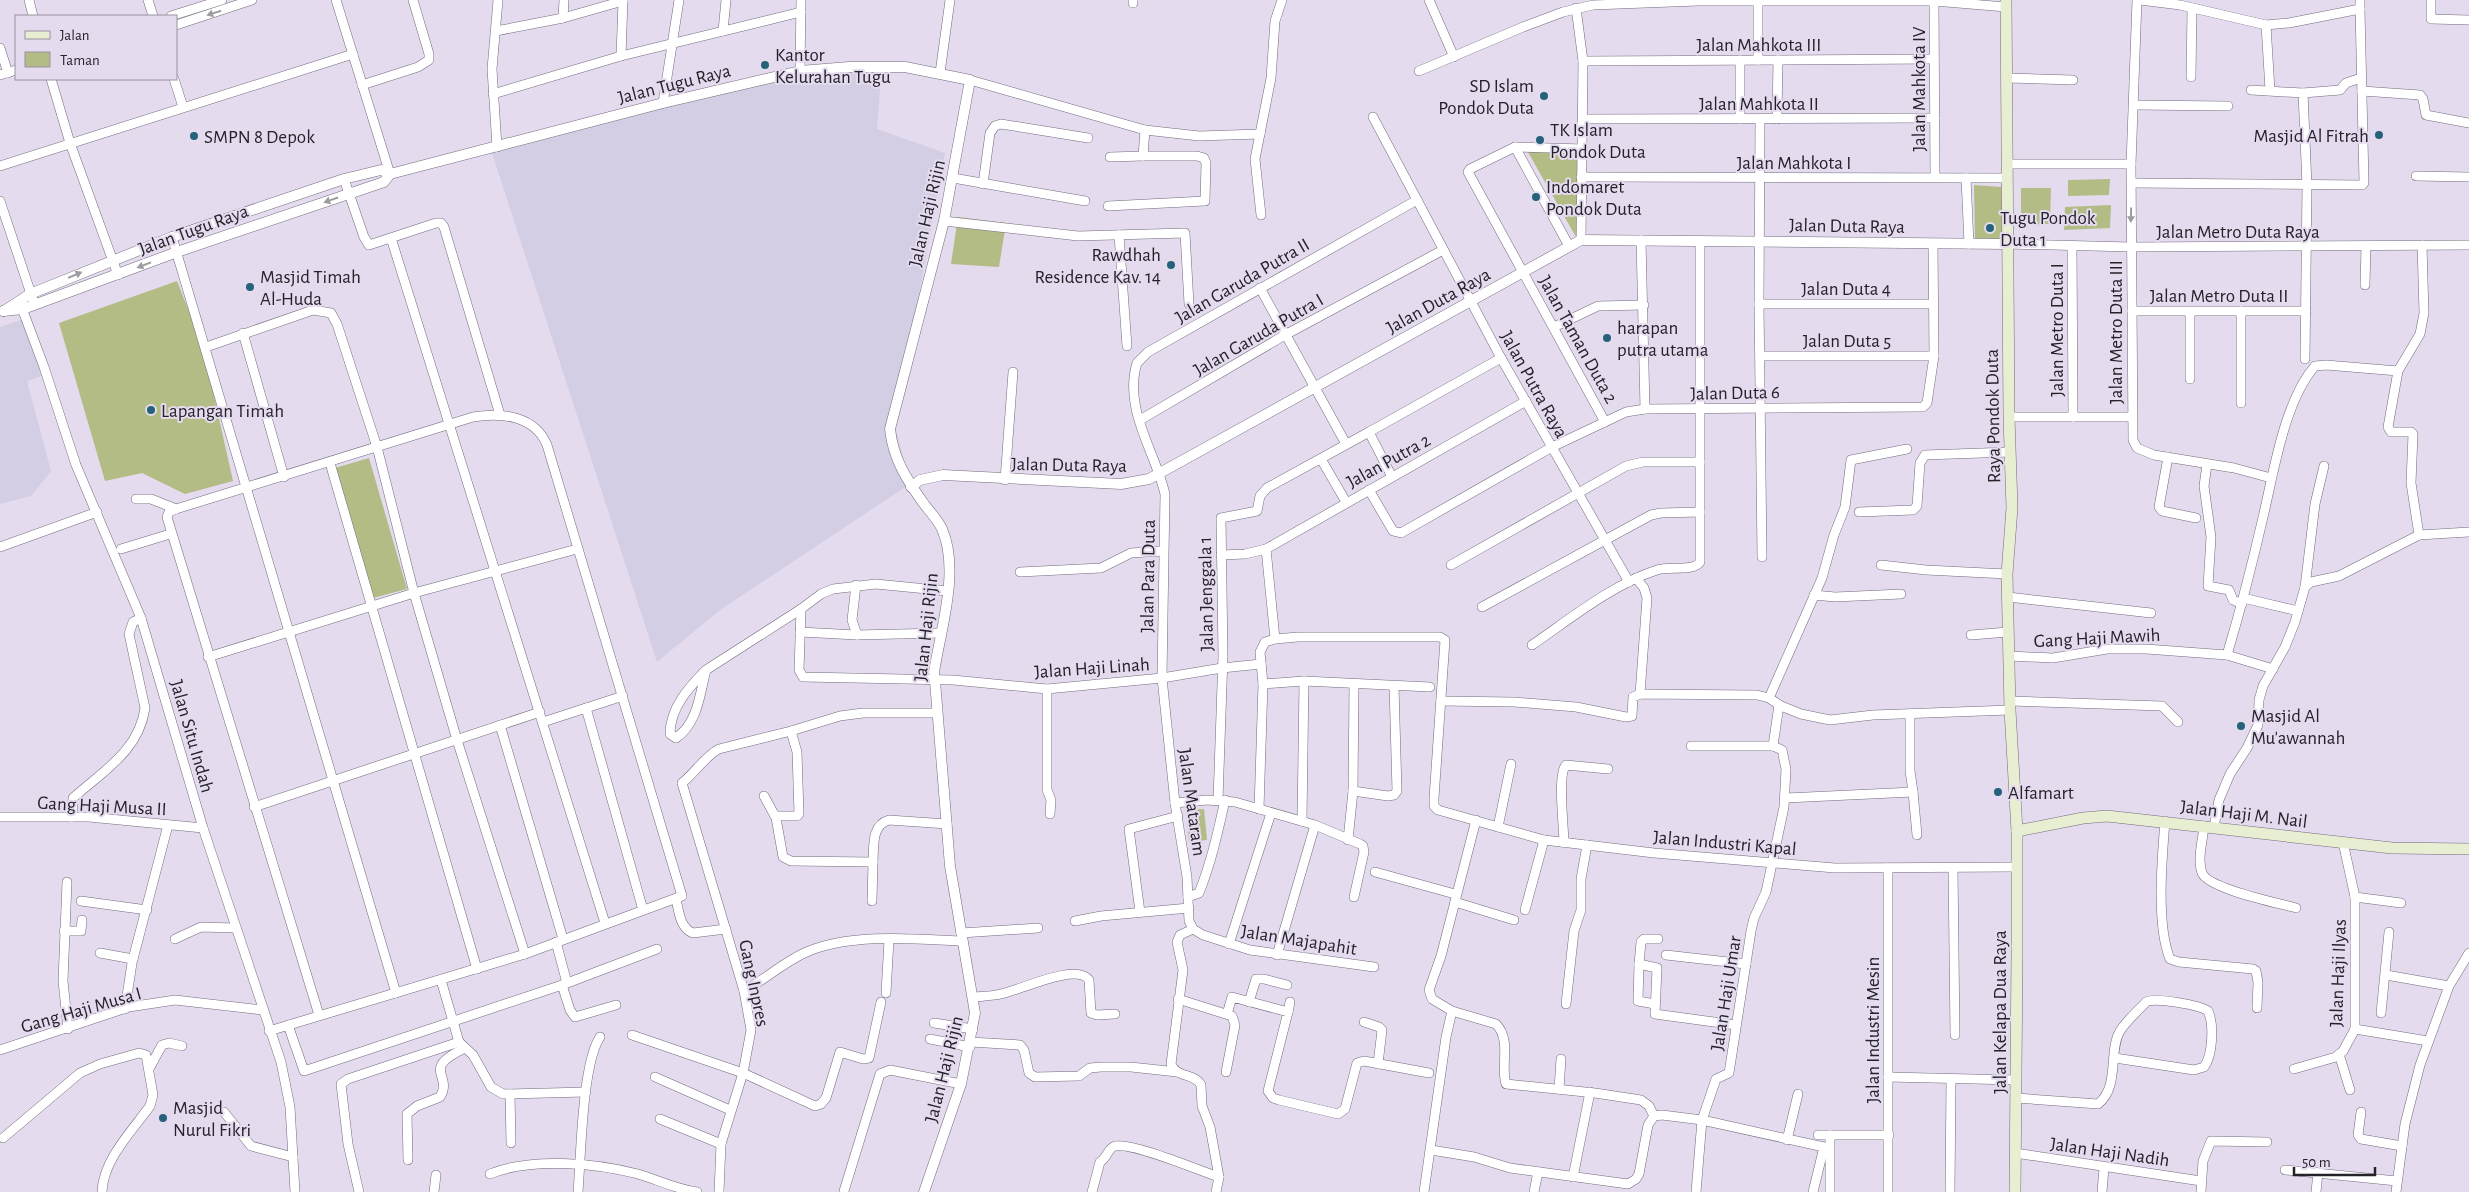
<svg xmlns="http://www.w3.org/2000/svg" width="2469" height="1192" font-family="'Alegreya Sans',sans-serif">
<rect width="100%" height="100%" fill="#e5dbef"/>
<g fill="#d3cee4">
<path d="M882,66l-5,63 68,24 -50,272 15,59 -190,126 -63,52 -165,-509 284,-76z"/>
<path d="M30,317l17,57 -20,7 24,90 -20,25 -31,8v-177z"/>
</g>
<g fill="#b4bc85">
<path d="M1528,152l55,1 -2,83 -5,1z"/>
<path d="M2110,179l-1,16 -41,1v-16z"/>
<path d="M1974,185l27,2 3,53 -29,-1z"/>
<path d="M2021,188h30l-1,36 -29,1z"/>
<path d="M2111,205l-1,23 -46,2 1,-23z"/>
<path d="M958,217l48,6 -7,44 -48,-3z"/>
<path d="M177,281l26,66 30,134 -48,13 -43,-21 -37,8 -46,-158z"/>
<path d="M369,458l38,131 -34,9 -38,-130z"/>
<path d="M1204,809l3,31 -18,2 -3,-32z"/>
</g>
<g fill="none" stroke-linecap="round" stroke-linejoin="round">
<defs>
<g id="minor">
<path d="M29,0l4,16"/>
<path d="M148,0l5,16"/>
<path d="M336,0l54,174"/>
<path d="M1429,0l25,57"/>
<path d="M1934,0l1,177"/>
<path d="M2137,0l-6,164 2,276 4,8 17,7 80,13 37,10"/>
<path d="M2140,0l40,5 86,20 23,-2 71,-14v-9"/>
<path d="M2431,0v19l38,1"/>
<path d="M1133,3v-3"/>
<path d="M1576,8l7,53 -2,179"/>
<path d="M171,16l51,-16"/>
<path d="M563,18l1,-18"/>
<path d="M176,25l76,-25"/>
<path d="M2266,25l4,65"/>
<path d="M496,31l67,-13 60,-17"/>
<path d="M723,31l3,-31"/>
<path d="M0,48l8,25"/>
<path d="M621,56l2,-56"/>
<path d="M1740,60v59"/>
<path d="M1758,60v-60"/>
<path d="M1583,61l351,-2"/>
<path d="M800,71l1,-71"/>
<path d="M1419,71l104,-44 40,-15 30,-7 105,-4h236l72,6"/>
<path d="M940,73l10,-73"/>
<path d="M0,75l16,-5"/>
<path d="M2191,77l1,-69"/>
<path d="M2007,78l66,2"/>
<path d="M51,79l19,64 48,132"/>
<path d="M174,79l9,28"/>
<path d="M970,80l175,50 54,6 61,-2"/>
<path d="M362,85l56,-18 11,-7v-6l-16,-54"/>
<path d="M2251,90l52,3 4,93 -2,173"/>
<path d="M2362,91l58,4 3,4 3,16 43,8"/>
<path d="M2303,93l37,-3 6,-7 15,-5"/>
<path d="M493,94l128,-38 180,-44"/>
<path d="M663,103l16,-103"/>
<path d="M2134,105l94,1"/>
<path d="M1373,117l128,241 128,224"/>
<path d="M1583,119l352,-1"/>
<path d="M1760,119l-1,185 3,253"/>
<path d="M1777,119l1,-59"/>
<path d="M497,147l-5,-78 6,-69"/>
<path d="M1515,147l54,99"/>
<path d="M1583,149l-68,-2 -45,22 -2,3 137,250"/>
<path d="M1110,157l33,-1"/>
<path d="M2007,164h124"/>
<path d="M0,166l353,-112"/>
<path d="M2416,176l53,1"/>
<path d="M1581,177l426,1"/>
<path d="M953,178l132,23"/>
<path d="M1966,178l3,66"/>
<path d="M344,179l20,58 5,8 67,-22h5l3,4 56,188"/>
<path d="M2132,183l230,2 2,-2 -4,-174"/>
<path d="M983,184l7,-51 5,-7 6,-2 87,14"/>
<path d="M0,201l33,99"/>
<path d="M1108,206l97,-5 1,-38 -2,-5 -7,-2h-54l2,-26"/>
<path d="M1261,215l-6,-56 16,-81 4,-57 7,-21"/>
<path d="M944,221l134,15 107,-3 4,71"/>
<path d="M1119,235l8,111"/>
<path d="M172,237l224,756"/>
<path d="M391,238l214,685"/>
<path d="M1641,240l4,169"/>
<path d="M2008,244l123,3 338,-2"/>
<path d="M2072,245l1,172"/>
<path d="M2365,285l1,-39"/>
<path d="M1260,288l86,156"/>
<path d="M20,303l24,64 32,98 65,153 62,210 78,234 9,45 5,85"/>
<path d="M1759,304h175"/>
<path d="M2132,311h174"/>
<path d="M2190,312v67"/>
<path d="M1554,327l44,-21 46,-1"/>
<path d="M243,333l41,144"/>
<path d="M206,347l107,-37 18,3 6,11 40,123 37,146 43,147 68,214"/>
<path d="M1760,356h174"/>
<path d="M2241,403v-92"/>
<path d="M2009,417h123"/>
<path d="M1140,420l145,-85 158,-85"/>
<path d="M1369,432l132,-74"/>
<path d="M2168,457l-9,50 3,4 34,7"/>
<path d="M1321,459l25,43"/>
<path d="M330,463l147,506"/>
<path d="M2207,464l-3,22 7,51 -3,49 21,4 4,10 9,4"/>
<path d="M1005,480l8,-108"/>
<path d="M1369,490l24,41 8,2 151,-86 74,-35 19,-3 278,-2 4,-4 7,-47 -1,-112"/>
<path d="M136,499h15l25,10"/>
<path d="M1859,512l54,-2 4,-4 3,-43 5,-8 85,-3"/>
<path d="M2419,535l-8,-52 2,-49 -2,-2h-20l-3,-5 10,-56 22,-37 4,-21 -2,-68"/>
<path d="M0,547l97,-35"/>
<path d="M121,549l49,-15"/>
<path d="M1266,549l9,90"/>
<path d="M1221,555l24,-1 21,-5 260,-148"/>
<path d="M1451,565l175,-99 17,-4h57"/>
<path d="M1881,565l45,5 81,4"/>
<path d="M1020,572l81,-4 30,-15 32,-2"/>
<path d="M1636,578l8,10 3,10 -7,96"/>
<path d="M856,585l-4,35 5,15"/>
<path d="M2305,587l10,-83 9,-38"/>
<path d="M1814,595l21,2 66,-3"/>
<path d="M2008,597l143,16"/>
<path d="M2243,598l55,13"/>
<path d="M1482,607l169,-92 10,-2 39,-1"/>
<path d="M801,609l-2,61 4,7 150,3 94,9 115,-11 60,-10 39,-4"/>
<path d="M800,632l57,3 84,-2"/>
<path d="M1971,635l37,-3"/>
<path d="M1532,645c38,-26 81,-61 125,-75 11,-4 37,2 43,-8v-321"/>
<path d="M2227,655c14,-47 26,-94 37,-142 10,-43 21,-113 51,-147l11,-1 72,6"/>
<path d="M2009,656l44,2 54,-9h39l81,6 46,14"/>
<path d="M208,657l206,-64 163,-44"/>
<path d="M706,670c-6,23 -8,53 -30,68l-6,-4c0,-26 19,-47 36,-64l95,-61 20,-15 12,-5 43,-5 71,7"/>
<path d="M1263,684l41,-3 126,6"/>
<path d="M1047,689v101l4,10 -1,14"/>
<path d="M1769,698l53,-120 12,-43 11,-28 6,-47 56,-11"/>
<path d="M1441,701l73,1 62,5 50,10 6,-1 1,-19 7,-3 117,1 12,3 12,8 20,8 29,6 43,-5 137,-5"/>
<path d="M2010,701l152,5 16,16"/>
<path d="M586,708l57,202"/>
<path d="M543,722l80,-26"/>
<path d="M500,725l63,214"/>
<path d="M1691,746h82l9,4 4,19 -2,38 -18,85 -12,26 -3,13 -22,142 -13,6 -14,41 -6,72"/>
<path d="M1773,746l6,-41"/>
<path d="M1353,791l35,5 6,-1 3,-4 -3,-105"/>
<path d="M1913,792l4,43"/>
<path d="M764,796l12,22 7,39 8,4 82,1c1,-15 -2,-37 16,-42l58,4"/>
<path d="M1786,798l127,-6 -3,-21v-57"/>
<path d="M1218,800l5,-144 -2,-138 36,-7 3,-15 7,-8 102,-56 23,45"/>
<path d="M1175,803l32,-3 28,2 80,23 45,19 3,2 1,6 -10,45"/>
<path d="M254,807l286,-95"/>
<path d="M1259,809l4,-125 -3,-32 5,-10 10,-3 23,-2h142l5,3 -11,158v8l4,4 106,30 110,13 181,15 181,-1"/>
<path d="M775,816h22l2,-2 -2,-62 -6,-21"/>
<path d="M0,817h89l114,11"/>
<path d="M72,817l1,-19c30,-27 66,-47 72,-90l-16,-74 4,-12 8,-4"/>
<path d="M1302,821l2,-140"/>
<path d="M2165,821c-3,37 -9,104 5,138l9,3 74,7 3,2 2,11 -1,26"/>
<path d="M2204,826c-1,13 -7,33 -2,47 7,16 76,30 94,35"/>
<path d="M1498,827l13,-63"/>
<path d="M2214,827l5,-27 11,-26 17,-26 11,-23 1,-25 4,-14 22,-39 10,-25 10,-35 6,-5 28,-6 80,-41 50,-3"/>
<path d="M1348,840l5,-49 1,-107"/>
<path d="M1564,843c0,-15 -7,-69 2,-78l42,4"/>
<path d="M1953,868l2,167"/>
<path d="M1375,872l80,22"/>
<path d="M67,882l-4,99 5,48"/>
<path d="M1188,897l11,-4c12,-30 19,-61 26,-93"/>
<path d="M2355,897l46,6"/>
<path d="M676,899c3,13 4,29 17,34l33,-4"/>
<path d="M81,901l66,9"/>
<path d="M872,901l1,-39"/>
<path d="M1455,902l59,18"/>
<path d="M1525,910l19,-70"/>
<path d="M1140,912l-11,-83 49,-13"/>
<path d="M1075,921l26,-5 88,-8"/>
<path d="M1193,929l-4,-8 -2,-44 -12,-74 -13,-125 3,-184c-10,-43 -42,-85 -28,-131l11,-11 269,-152"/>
<path d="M1193,929l-13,6 -3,7 6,28 -12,94c5,14 24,9 30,21l1,21 8,21 9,50 -3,15"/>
<path d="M1193,929l10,6 47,15 124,17"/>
<path d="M64,931h17l1,-11"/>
<path d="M961,933l77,-5"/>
<path d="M175,939l26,-12 34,1"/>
<path d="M1658,939h-14l-3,3 -2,22 18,4 -2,46 81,11"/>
<path d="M556,942l11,41"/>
<path d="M1229,944l42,-131"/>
<path d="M100,953l33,6"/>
<path d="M1277,955l38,-130"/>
<path d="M1666,955l80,9"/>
<path d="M1639,964l-1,37 17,3"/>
<path d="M2386,975l63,11"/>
<path d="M441,980l18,62 14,13 18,32 12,7 83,-2"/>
<path d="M562,985l8,25 5,7 41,-12"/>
<path d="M744,991c22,-12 42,-31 65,-40 44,-18 107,-12 153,-10"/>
<path d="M886,993l3,-53"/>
<path d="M974,997c9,-1 19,-1 27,-3 17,-3 76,-32 88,-14l2,33 6,2 18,-1"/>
<path d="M1178,999l54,17 3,9 -9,47"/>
<path d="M1249,1002l7,-23h8l23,6"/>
<path d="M1566,1004l8,-73 7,-21v-31l6,-34"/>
<path d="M125,1009l7,-46 36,-138"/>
<path d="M1452,1011l44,13c16,17 4,40 10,60l89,9 46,7 8,6 5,10"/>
<path d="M1288,1012l2,-10"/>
<path d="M2381,1013l8,-81"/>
<path d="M1227,1014l5,-17 56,15 -20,79 5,7 6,2 59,14 7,-5 12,-46 7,-2 65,12"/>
<path d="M1364,1022l15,5 3,3 -4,34"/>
<path d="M934,1023l39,6"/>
<path d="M288,1025l16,46 258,-86 95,-36"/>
<path d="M2355,1029l73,12"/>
<path d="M269,1031l256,-77 157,-58 -135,-451c-12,-29 -45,-33 -74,-28l-297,92 -7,3 -2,5 152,498"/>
<path d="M632,1035l111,38 72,33 6,-2 5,-6 14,-46 23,7 6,-1 12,-56"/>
<path d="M930,1039l40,8"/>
<path d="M971,1042l49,3 4,5 5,23 6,4 44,-1 11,-8 11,-1h30l46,5"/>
<path d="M0,1050l129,-43 46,-7 87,10"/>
<path d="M2339,1054l11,36"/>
<path d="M150,1067l12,-22 7,-2 13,3"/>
<path d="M2294,1069l42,-12 7,-6 12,-22v-132l-12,-55"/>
<path d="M655,1077l75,33"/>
<path d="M1888,1077l128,3"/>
<path d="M1559,1089l2,-30"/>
<path d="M510,1094l1,49"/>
<path d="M2016,1098l82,6c22,-17 10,-53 22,-73 6,-10 18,-20 26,-29 9,-5 53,3 62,9 6,13 5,44 -4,56l-10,3 -79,-12"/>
<path d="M224,1112l27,34 42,11"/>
<path d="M2361,1112l-3,23 3,4 41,7"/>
<path d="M660,1119l61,25"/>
<path d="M1818,1135h71"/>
<path d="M3,1138l77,-65 20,-9 39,-11 7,2 7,40 -3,11c-18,25 -47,54 -48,86"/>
<path d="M1787,1140l11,-46"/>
<path d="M1431,1150l43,7 36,11 118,16 8,-5 3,-5 9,-49 6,-9 8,-1 40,5 122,27 -11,45"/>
<path d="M2015,1153l186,28"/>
<path d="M408,1160l-1,-46 10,-8 23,-9c14,-23 -21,-27 25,-49"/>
<path d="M2285,1170l112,11"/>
<path d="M490,1174c41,-17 105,-11 148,0 20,6 38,15 59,18"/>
<path d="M1573,1177l17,-85"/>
<path d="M844,1191l36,-117 10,-4 71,14"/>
<path d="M359,1192l-11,-48 -7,-60 7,-5 111,-37"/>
<path d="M434,1192l2,-17"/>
<path d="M578,1192c3,-36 4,-128 22,-155"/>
<path d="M719,1192l2,-48 22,-71 8,-43 -7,-39 -62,-208c13,-10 24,-28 37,-34l72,-18 49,-15 23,-3h74"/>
<path d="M1092,1192l8,-30c7,-4 8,-14 15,-16 17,-4 85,25 104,31"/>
<path d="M1424,1192l22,-155 6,-26 -20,-12 -3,-9 12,-34 35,-136"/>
<path d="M1534,1192l4,-20"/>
<path d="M1830,1192v-57"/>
<path d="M1888,1192v-324"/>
<path d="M1950,1192l1,-113"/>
<path d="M2102,1192l2,-24"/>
<path d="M2201,1192l2,-31 8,-20 56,1"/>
<path d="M2316,1192l2,-20"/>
<path d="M2396,1192l9,-68 15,-59 29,-79 20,-33"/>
</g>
<g id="tertiary">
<path d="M3,311l20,-2 154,-57 207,-70 6,-8"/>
<path d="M4,311l26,-17 142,-57 172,-58 37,-9 9,4 273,-71 137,-32 49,-4h56l65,13 -26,141 -54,208c3,30 17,51 34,75 6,8 14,16 18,25 18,41 -1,99 -8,143l1,9 15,185 25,147 -14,71 -37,108"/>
<path d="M911,487l9,-7 23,-5 178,9 28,-5 432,-239 427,4"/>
</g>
<g id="secondary">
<path d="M2006,0l3,417 3,91 -5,66 3,136 7,121v124l-2,237"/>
<path d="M2017,831l66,-13 24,-2 285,32 77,1"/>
</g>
</defs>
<use href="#minor" stroke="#736a7c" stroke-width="10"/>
<use href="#tertiary" stroke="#736a7c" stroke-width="11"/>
<use href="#secondary" stroke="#736a7c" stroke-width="12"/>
<use href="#minor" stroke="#fff" stroke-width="9"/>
<use href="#tertiary" stroke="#fff" stroke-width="10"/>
<use href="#secondary" stroke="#e8eed2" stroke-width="11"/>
</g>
<defs><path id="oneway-solid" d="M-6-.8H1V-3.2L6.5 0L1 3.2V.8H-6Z" transform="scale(1.25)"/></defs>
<g fill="#9d9c9f">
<use href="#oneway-solid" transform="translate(214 13) rotate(162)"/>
<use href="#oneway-solid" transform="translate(331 200) rotate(161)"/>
<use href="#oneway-solid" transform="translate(2131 215) rotate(91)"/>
<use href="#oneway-solid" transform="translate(144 265) rotate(159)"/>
<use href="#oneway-solid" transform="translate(75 275) rotate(-23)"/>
</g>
<g fill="#26627a" stroke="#e5dbef" stroke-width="2">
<circle cx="765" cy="65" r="5"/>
<circle cx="1544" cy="96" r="5"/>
<circle cx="2379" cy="135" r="5"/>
<circle cx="194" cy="136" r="5"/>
<circle cx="1540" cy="140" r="5"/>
<circle cx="1536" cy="197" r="5"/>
<circle cx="1990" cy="228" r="5"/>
<circle cx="1171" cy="265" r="5"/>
<circle cx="250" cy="287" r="5"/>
<circle cx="1607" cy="338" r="5"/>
<circle cx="151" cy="410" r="5"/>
<circle cx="2241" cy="726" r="5"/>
<circle cx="1998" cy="792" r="5"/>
<circle cx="163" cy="1118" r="5"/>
</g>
<g text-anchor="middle" stroke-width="4" stroke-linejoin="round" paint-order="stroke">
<g font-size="19" fill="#252229" stroke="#e5dbef">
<text x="1759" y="51">Jalan Mahkota III</text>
<text transform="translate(674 83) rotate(-14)" y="7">Jalan Tugu Raya</text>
<text transform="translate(1918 89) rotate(-90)" y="7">Jalan Mahkota IV</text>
<text x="1759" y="110">Jalan Mahkota II</text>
<text x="1794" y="169">Jalan Mahkota I</text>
<text transform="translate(926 213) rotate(-77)" y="7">Jalan Haji Rijin</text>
<text transform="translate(1847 225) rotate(1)" y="7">Jalan Duta Raya</text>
<text transform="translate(193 229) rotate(-20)" y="7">Jalan Tugu Raya</text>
<text x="2238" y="238">Jalan Metro Duta Raya</text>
<text transform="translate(1242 280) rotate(-30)" y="7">Jalan Garuda Putra II</text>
<text x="1846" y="295">Jalan Duta 4</text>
<text x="2219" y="302">Jalan Metro Duta II</text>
<text transform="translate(1438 300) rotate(-29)" y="7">Jalan Duta Raya</text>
<text transform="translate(2056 330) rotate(-90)" y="7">Jalan Metro Duta I</text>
<text transform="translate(2115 332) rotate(-90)" y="7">Jalan Metro Duta III</text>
<text transform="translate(1258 334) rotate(-30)" y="7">Jalan Garuda Putra I</text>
<text transform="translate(1579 339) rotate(61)" y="7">Jalan Taman Duta 2</text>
<text x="1847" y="347">Jalan Duta 5</text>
<text transform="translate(1535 384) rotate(61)" y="7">Jalan Putra Raya</text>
<text transform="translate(1735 392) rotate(-1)" y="7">Jalan Duta 6</text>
<text transform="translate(1992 416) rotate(-91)" y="7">Raya Pondok Duta</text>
<text transform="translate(1388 460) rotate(-29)" y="7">Jalan Putra 2</text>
<text transform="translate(1069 464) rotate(1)" y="7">Jalan Duta Raya</text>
<text transform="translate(1147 576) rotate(-89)" y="7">Jalan Para Duta</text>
<text transform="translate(1205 594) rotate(-91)" y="7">Jalan Jenggala 1</text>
<text transform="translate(925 627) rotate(-84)" y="7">Jalan Haji Rijin</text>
<text transform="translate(2097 637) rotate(-3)" y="7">Gang Haji Mawih</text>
<text transform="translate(1092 667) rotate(-4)" y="7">Jalan Haji Linah</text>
<text transform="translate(193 736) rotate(74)" y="7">Jalan Situ Indah</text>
<text transform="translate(1193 802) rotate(82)" y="7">Jalan Mataram</text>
<text transform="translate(102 805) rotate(3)" y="7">Gang Haji Musa II</text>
<text transform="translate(2244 813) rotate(7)" y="7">Jalan Haji M. Nail</text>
<text transform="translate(1725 842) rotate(5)" y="7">Jalan Industri Kapal</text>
<text transform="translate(1299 939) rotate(9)" y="7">Jalan Majapahit</text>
<text transform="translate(2337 973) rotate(-88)" y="7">Jalan Haji Ilyas</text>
<text transform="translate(755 983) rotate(78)" y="7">Gang Inpres</text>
<text transform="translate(1725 993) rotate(-81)" y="7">Jalan Haji Umar</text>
<text transform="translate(81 1009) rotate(-16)" y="7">Gang Haji Musa I</text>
<text transform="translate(1999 1012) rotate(-90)" y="7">Jalan Kelapa Dua Raya</text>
<text transform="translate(1872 1030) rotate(-90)" y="7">Jalan Industri Mesin</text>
<text transform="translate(943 1069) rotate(-76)" y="7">Jalan Haji Rijin</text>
<text transform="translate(2110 1151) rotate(8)" y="7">Jalan Haji Nadih</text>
</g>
<g font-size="19" fill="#252229" stroke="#e5dbef" text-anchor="start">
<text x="775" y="61">Kantor<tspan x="775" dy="22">Kelurahan Tugu</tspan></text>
<text x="1534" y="92" text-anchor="end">SD Islam<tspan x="1534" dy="22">Pondok Duta</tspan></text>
<text x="1550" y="136">TK Islam<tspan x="1550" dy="22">Pondok Duta</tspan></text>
<text x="2369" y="142" text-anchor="end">Masjid Al Fitrah</text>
<text x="204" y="143">SMPN 8 Depok</text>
<text x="1546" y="193">Indomaret<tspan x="1546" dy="22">Pondok Duta</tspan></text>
<text x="2000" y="224">Tugu Pondok<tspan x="2000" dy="22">Duta 1</tspan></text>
<text x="1161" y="261" text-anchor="end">Rawdhah<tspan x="1161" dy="22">Residence Kav. 14</tspan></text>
<text x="260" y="283">Masjid Timah<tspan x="260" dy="22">Al-Huda</tspan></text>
<text x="1617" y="334">harapan<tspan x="1617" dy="22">putra utama</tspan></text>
<text x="161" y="417">Lapangan Timah</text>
<text x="2251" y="722">Masjid Al<tspan x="2251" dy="22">Mu'awannah</tspan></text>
<text x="2008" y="799">Alfamart</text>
<text x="173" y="1114">Masjid<tspan x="173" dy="22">Nurul Fikri</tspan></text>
</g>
</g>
<rect x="15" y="15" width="162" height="65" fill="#e5dbef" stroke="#9891a0"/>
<rect x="25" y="31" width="25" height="8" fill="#e8eed2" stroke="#9891a0"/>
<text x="60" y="40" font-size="15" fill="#252229">Jalan</text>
<rect x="25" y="52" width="25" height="15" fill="#b4bc85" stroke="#9891a0"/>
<text x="60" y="65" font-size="15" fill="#252229">Taman</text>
<path d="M2294 1167v8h81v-8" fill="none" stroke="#252229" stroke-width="2.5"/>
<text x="2302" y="1167" font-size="15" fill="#252229" stroke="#e5dbef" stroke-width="4" paint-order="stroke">50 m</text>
</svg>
